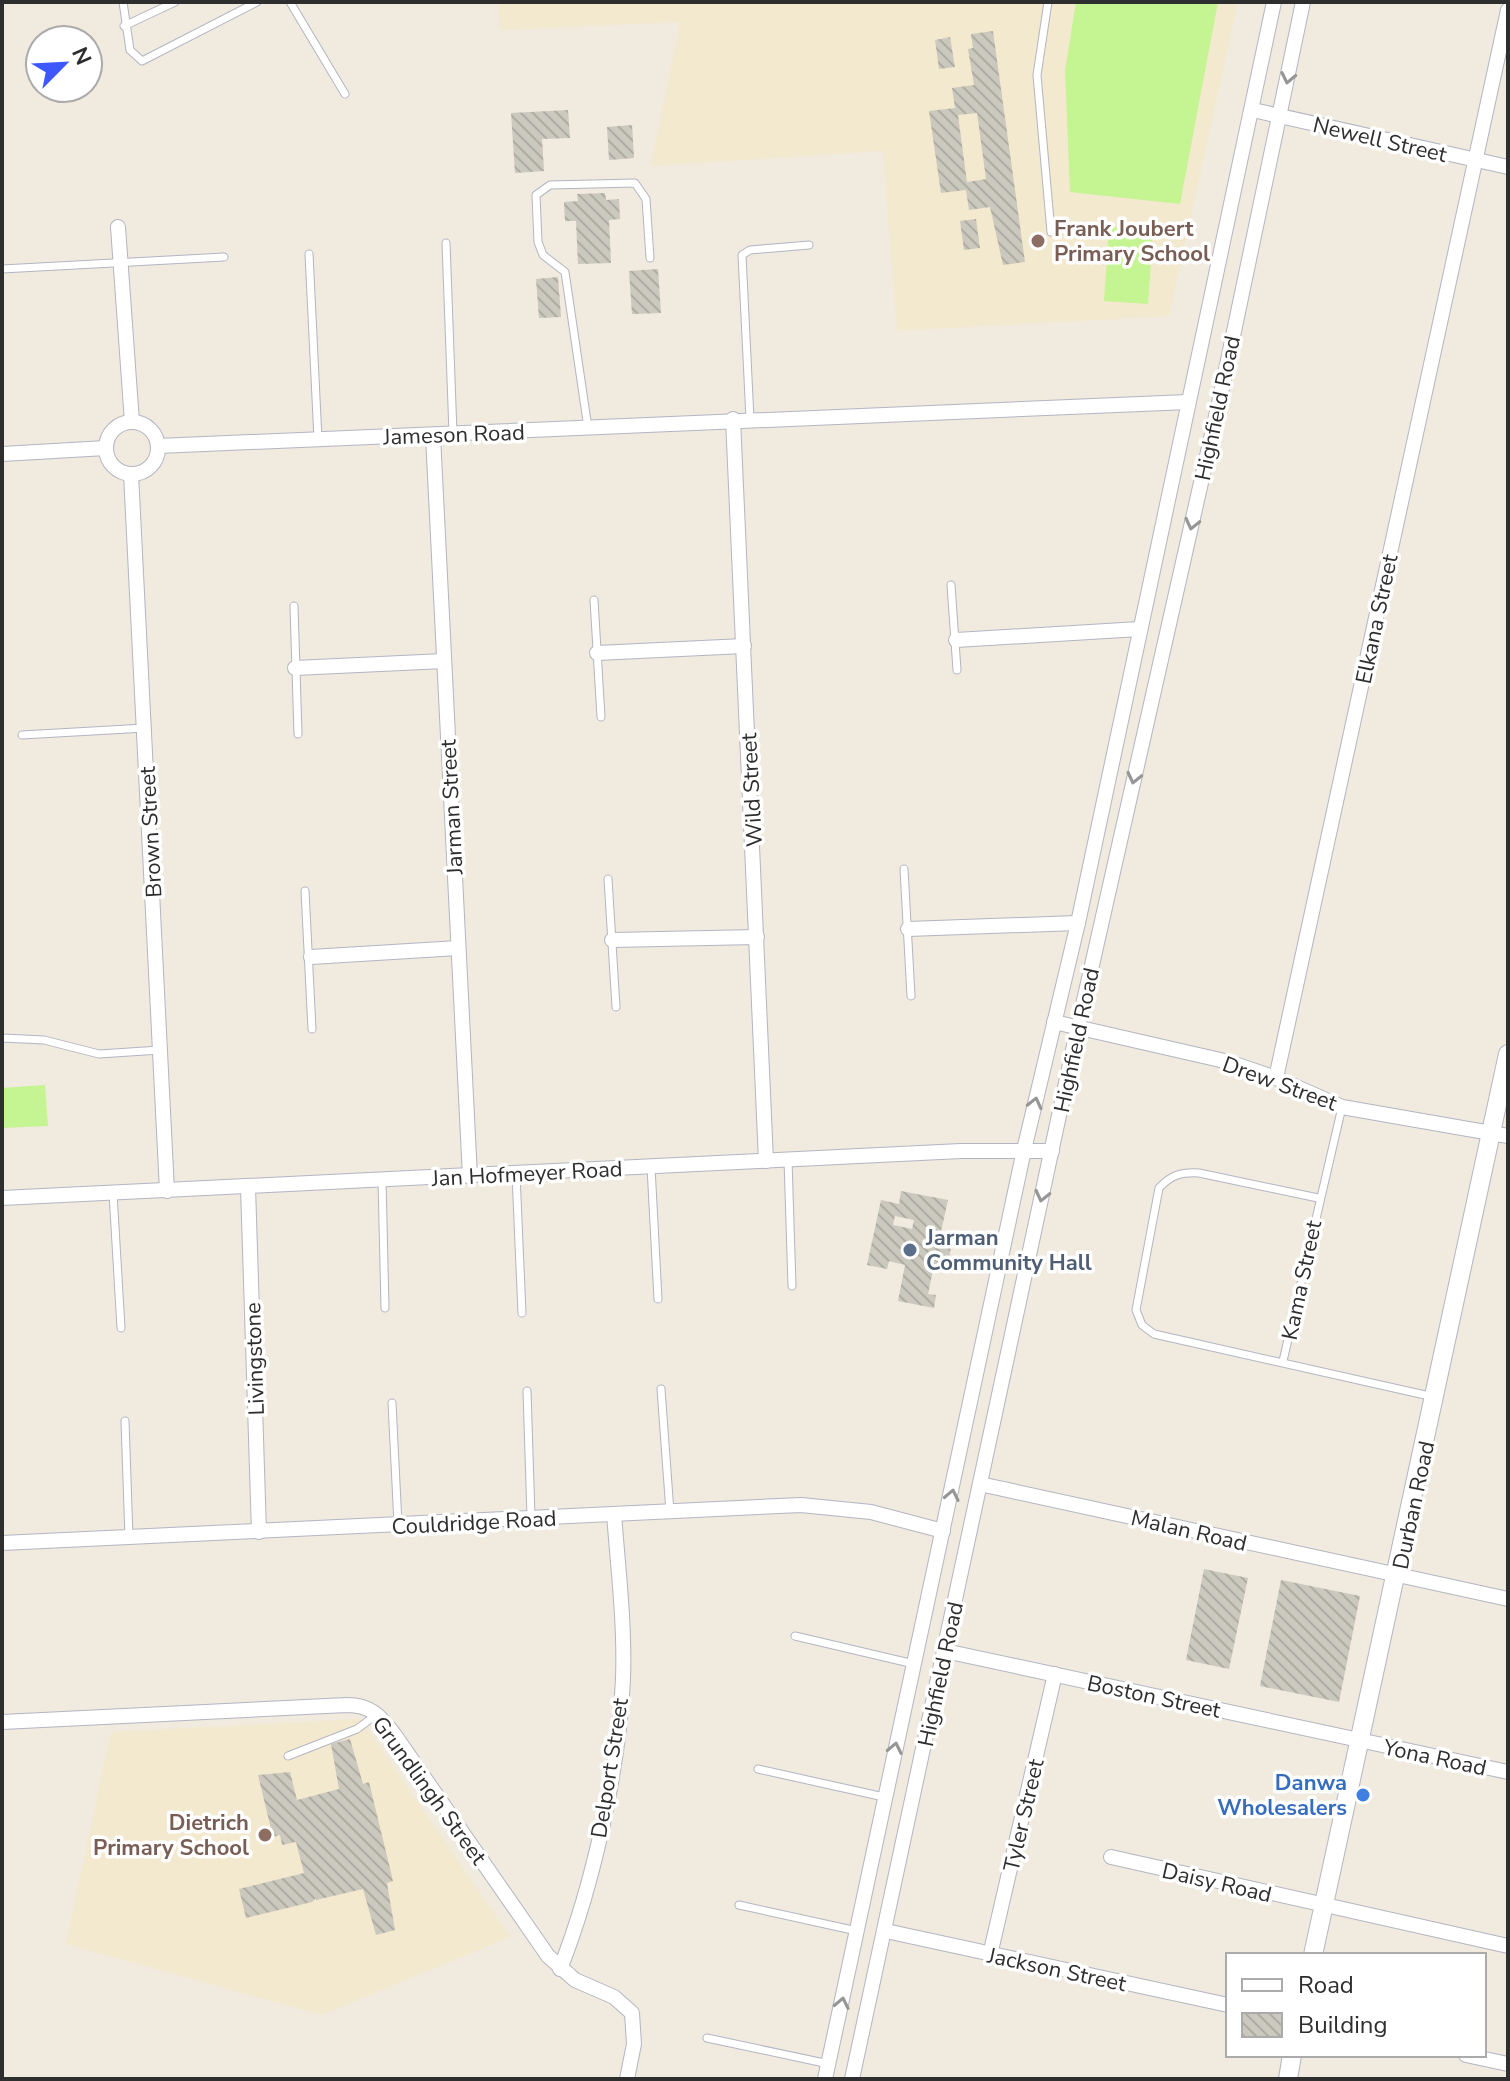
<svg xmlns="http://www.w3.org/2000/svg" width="1510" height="2081" font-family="'Nunito Sans',sans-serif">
<defs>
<pattern id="building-back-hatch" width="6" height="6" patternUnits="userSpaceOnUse" patternTransform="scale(2)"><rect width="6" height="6" fill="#cbc8be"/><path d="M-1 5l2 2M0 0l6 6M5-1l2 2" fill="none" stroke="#afaca4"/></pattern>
</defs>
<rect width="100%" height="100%" fill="#f0eadf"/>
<g fill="#f3e9ce">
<path d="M498,2h740l-69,314 -272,15 -14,-180 -232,15 29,-144 -180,8z"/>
<path d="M361,1719l149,218 -188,78 -256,-71 45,-212z"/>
</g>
<g fill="#c5f492">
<path d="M1076,2h142l-38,202 -110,-12 -5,-121z"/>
<path d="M1109,227l44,3 -5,74 -44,-3z"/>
<path d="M45,1085l3,41 -46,2v-40z"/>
</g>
<g fill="url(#building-back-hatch)" fill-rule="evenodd">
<path d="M993,31l32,231 -22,3 -13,-58 -21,3 -3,-20 -25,3 -12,-82 26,-3 -3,-20 22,-3 -6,-36 5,-1 -2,-14zM977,113l9,66 -19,3 -9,-67z"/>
<path d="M950,37l5,30 -16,2 -4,-29z"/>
<path d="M568,110l2,28 -28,1 2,32 -29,2 -4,-60z"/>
<path d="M632,125l2,33 -25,2 -2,-33z"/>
<path d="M605,193l1,7 13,-1 1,20 -11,1 2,43 -33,1 -2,-43h-11l-1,-19 14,-1 -1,-7z"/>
<path d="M976,219l4,29 -16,2 -4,-29z"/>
<path d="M658,269l3,44 -29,1 -3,-43z"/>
<path d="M558,277l3,40 -22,1 -3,-39z"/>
<path d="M901,1191l47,9 -8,36 13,2 -7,35 -13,-3 -5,24 8,1 -2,13 -36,-7 7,-36 -16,-4 -2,8 -20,-4 14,-65 18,4zM895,1216l19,4 -2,9 -19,-4z"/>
<path d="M1204,1569l44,9 -19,91 -43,-9z"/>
<path d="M1281,1580l79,16 -21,106 -79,-16z"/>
<path d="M350,1739l13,45 6,-2 24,99 -6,2 8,47 -19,5 -13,-46 -47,11v-2l-4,4 -66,16 -7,-29 65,-16 -8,-31 -14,3 -2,-10 -7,2 -15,-62 32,-3 7,28 42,-11 -8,-45z"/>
</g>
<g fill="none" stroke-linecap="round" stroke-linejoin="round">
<defs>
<g id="service">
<path d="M123,2l7,48 12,11 115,-59"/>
<path d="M290,2l55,92"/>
<path d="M1048,2l-11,73 14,157"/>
<path d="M124,26l51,-24"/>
<path d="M446,243l7,190"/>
<path d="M309,254l9,185"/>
<path d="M2,269l222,-12"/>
<path d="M750,419l-8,-164 8,-5 59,-5"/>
<path d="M588,428l-23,-156 -22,-17 -5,-13 -2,-47 14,-10 85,-2 11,16 4,59"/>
<path d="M951,585l6,85"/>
<path d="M594,600l7,117"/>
<path d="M294,606l4,128"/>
<path d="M22,735l123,-7"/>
<path d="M904,869l7,127"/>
<path d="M608,879l8,128"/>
<path d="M305,891l7,138"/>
<path d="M2,1038l42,2 55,14 61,-4"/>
<path d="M788,1160l4,126"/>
<path d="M651,1167l7,132"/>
<path d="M516,1174l6,139"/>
<path d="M382,1180l3,128"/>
<path d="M113,1193l8,135"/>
<path d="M1318,1198l-119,-25c-18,-1 -28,2 -40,15l-23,122 6,15 12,9 280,63"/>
<path d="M1283,1361l59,-254"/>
<path d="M661,1389l9,123"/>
<path d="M527,1391l4,126"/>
<path d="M392,1403l6,121"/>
<path d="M125,1421l4,117"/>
<path d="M795,1636l119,28"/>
<path d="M288,1756l69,-27 19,-14"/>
<path d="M758,1769l126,28"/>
<path d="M739,1905l118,26"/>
<path d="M707,2038l122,26"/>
</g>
<g id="minor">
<path d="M1253,110l255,57"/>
<path d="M118,227l14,195"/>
<path d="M733,419l33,742"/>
<circle cx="132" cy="448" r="26"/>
<path d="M433,436l37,741"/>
<path d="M158,446l1030,-44"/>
<path d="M2,454l104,-6"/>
<path d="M131,474l36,717"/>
<path d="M956,640l183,-11"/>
<path d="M597,653l147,-7"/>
<path d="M295,668l149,-7"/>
<path d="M908,929l170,-6"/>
<path d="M612,940l145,-3"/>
<path d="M311,957l147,-9"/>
<path d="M1054,1022l175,40 47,16 66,29 166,29"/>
<path d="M1276,1078l232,-1068"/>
<path d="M248,1187l11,345"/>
<path d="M2,1198l959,-47h91"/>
<path d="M980,1484l528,115"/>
<path d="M2,1543l799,-38 70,7 72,19"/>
<path d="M945,1651l563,121"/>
<path d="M2,1722l345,-17c24,0 33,11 47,29l154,222 27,24 39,17 18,16 2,31 -7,35"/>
<path d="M1111,1857l397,89"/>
<path d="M886,1931l342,74"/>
<path d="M990,1955l65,-281"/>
<path d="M560,1969c33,-83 59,-201 63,-290 2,-55 -5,-111 -9,-165"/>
<path d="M1466,2055l42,9"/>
<path d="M825,2079l199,-929 54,-227 196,-921"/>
<path d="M852,2079l226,-1052 141,-624 84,-401"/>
</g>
<g id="tertiary">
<path d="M1313,1955l195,-901"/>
<path d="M1288,2079l4,-24"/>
</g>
</defs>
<use href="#service" stroke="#b3b5c2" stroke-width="9"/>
<use href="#minor" stroke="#b3b5c2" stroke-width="16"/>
<use href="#tertiary" stroke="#b3b5c2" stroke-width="20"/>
<use href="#service" stroke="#fff" stroke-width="7"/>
<use href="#minor" stroke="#fff" stroke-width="14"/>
<use href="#tertiary" stroke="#fff" stroke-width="18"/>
</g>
<defs><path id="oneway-chevron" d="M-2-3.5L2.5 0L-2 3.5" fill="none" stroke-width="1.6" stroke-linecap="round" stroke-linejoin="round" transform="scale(2)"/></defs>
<g stroke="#969696">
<use href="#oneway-chevron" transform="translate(1288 78) rotate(102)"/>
<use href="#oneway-chevron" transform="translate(1192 524) rotate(103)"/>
<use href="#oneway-chevron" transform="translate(1134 778) rotate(103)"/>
<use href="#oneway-chevron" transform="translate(1035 1103) rotate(-77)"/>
<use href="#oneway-chevron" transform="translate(1042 1196) rotate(103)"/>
<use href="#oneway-chevron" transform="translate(952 1495) rotate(-78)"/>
<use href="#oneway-chevron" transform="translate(895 1748) rotate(-78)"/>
<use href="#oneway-chevron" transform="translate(842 2003) rotate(-78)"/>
</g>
<g fill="#8d6e63" stroke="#fff" stroke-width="3">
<circle cx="1038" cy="241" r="8"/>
<circle cx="265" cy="1835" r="8"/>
</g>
<circle fill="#5c6f8a" stroke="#fff" stroke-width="3" cx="910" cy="1250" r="8"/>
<circle fill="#3f7fe0" stroke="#fff" stroke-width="3" cx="1363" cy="1795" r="8"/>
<g text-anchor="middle" stroke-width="7" stroke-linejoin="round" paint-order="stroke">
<g font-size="22" fill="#2e2e2e" stroke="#fff">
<text transform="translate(1380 139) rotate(13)" y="8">Newell Street</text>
<text transform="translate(1217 408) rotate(-78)" y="8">Highfield Road</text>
<text transform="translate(454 434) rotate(-2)" y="8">Jameson Road</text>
<text transform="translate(1376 619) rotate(-78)" y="8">Elkana Street</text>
<text transform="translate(751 790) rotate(-93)" y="8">Wild Street</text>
<text transform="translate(451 807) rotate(-93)" y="8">Jarman Street</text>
<text transform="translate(150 832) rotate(-93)" y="8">Brown Street</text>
<text transform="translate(1076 1040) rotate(-78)" y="8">Highfield Road</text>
<text transform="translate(1280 1083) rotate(20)" y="8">Drew Street</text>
<text transform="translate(527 1173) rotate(-3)" y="8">Jan Hofmeyer Road</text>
<text transform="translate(1301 1280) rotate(-78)" y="8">Kama Street</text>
<text transform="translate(254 1359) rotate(-92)" y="8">Livingstone</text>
<text transform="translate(1413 1505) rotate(-78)" y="8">Durban Road</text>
<text transform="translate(474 1522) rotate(-3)" y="8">Couldridge Road</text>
<text transform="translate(1189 1530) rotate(13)" y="8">Malan Road</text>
<text transform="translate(940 1674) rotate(-78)" y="8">Highfield Road</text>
<text transform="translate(1154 1696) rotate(12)" y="8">Boston Street</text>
<text transform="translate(1435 1757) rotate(12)" y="8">Yona Road</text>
<text transform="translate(609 1768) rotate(-81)" y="8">Delport Street</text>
<text transform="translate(430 1790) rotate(54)" y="8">Grundlingh Street</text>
<text transform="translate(1023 1815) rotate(-77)" y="8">Tyler Street</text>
<text transform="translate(1217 1882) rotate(13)" y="8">Daisy Road</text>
<text transform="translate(1057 1969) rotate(12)" y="8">Jackson Street</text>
</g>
<g font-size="22" font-weight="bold" fill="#785e54" stroke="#fff" text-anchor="start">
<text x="1054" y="236">Frank Joubert<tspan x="1054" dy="25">Primary School</tspan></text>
<text x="249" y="1830" text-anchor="end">Dietrich<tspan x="249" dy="25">Primary School</tspan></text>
</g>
<g font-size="22" font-weight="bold" fill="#4e5e75" stroke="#fff" text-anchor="start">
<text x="926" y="1245">Jarman<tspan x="926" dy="25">Community Hall</tspan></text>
</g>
<g font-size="22" font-weight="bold" fill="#366cbe" stroke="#fff" text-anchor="end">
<text x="1347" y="1790">Danwa<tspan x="1347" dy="25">Wholesalers</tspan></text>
</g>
</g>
<rect width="1510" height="2081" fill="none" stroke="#2e2e2e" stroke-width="8"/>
<rect x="1226" y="1953" width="260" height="104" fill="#ffffff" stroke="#ababab" stroke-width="2"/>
<rect x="1242" y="1979" width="40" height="12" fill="#ffffff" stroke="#ababab" stroke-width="2"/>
<text x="1298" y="1993" font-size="24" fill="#2e2e2e">Road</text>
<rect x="1242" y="2013" width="40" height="24" fill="url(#building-back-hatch)" stroke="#ababab" stroke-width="2"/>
<text x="1298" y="2033" font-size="24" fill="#2e2e2e">Building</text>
<g transform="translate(64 64) rotate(66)"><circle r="38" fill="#ffffff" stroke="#ababab" stroke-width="2"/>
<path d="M0-6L14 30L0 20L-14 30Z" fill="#3e58ff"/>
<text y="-12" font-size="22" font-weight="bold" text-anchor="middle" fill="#2e2e2e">N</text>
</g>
</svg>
